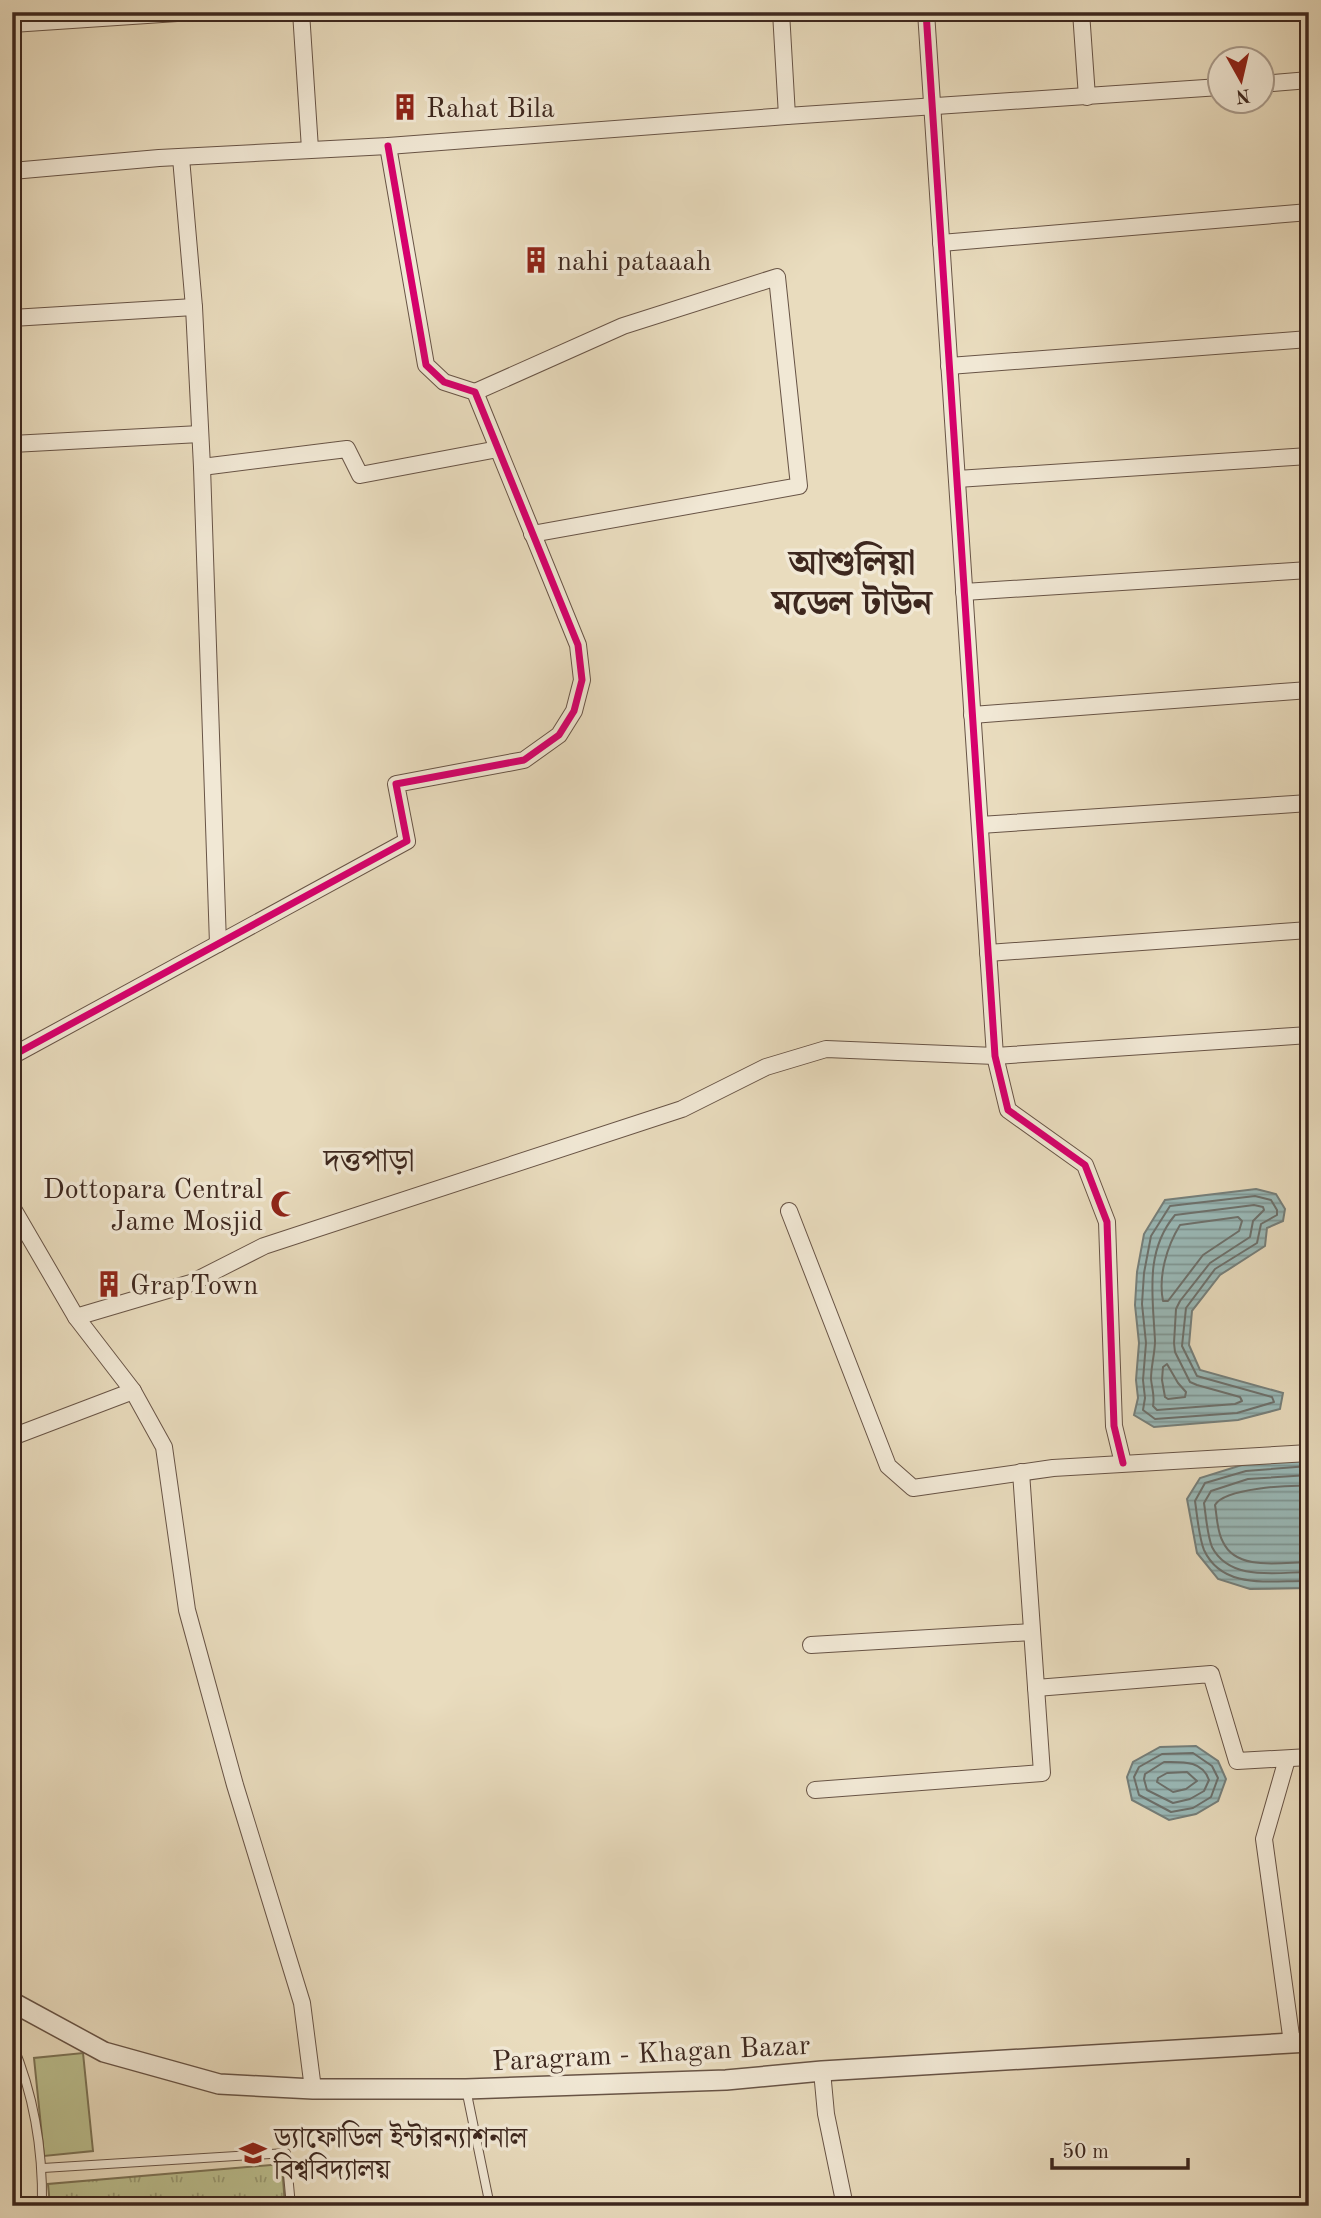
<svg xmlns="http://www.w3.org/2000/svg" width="1321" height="2218" font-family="'Old Standard TT','Noto Serif Bengali',serif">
<defs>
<pattern id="grass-tufts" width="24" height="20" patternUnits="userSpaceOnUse" patternTransform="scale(1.75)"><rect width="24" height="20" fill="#bbbf8f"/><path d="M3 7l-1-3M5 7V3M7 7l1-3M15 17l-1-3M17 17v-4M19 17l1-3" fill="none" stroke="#999b74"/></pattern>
<pattern id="water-rules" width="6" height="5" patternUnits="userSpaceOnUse" patternTransform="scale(1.75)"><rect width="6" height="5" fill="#9abab9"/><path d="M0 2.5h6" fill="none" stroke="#7f9796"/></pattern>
</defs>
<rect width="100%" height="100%" fill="#e9dcbe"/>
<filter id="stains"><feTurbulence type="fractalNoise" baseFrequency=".00286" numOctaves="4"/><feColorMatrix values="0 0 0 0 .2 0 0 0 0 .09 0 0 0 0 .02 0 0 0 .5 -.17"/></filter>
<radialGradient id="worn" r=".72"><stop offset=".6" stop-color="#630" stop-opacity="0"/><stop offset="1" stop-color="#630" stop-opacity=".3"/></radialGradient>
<path fill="url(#grass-tufts)" stroke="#7c7356" stroke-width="2" d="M282,2164l3,42h-235l-2,-22z"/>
<path fill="#bbbf8f" stroke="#7c7356" stroke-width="2" d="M83,2053l10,98 -49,5 -10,-98z"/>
<g fill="url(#water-rules)" stroke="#757f7b" stroke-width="2">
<path d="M1256,1189l20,5 9,15 -2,12 -16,7 -2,18 -45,29 -28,36 -3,34 11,25 83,23 -3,16 -42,11 -84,7 -20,-12 4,-17 -2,-18 3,-37 -4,-38 2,-33 7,-38 21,-34z"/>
<path d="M1309,1459v129l-59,1 -32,-10 -21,-26 -10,-54 13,-21 45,-14z"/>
<path d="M1196,1746l22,15 8,18 -8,22 -22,13 -27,6 -37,-20 -5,-23 6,-15 27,-15z"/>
</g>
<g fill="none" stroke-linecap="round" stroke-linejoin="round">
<g stroke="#6c706c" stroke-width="2">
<path d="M1255,1196l16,4 6,10v5l-16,9 -4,19 -42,26 -29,39 -4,38 15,30 75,21 2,5 -37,11 -82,6 -12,-9 2,-12 -2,-18 3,-37 -4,-39 2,-31 7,-37 19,-30z"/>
<path d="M1254,1205l9,2 1,3 -11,11 -3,16 -40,26 -30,38 -4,8 -2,34 1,9 15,30 7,3 43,12 2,4 -7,3 -78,6 -4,-4c2,-10 -1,-17 -2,-27 0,-13 4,-26 4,-38 -2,-44 -11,-89 20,-126z"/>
<path d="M1238,1217l4,4 -3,10 -36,24 -35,46h-5c-5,-25 4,-55 17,-76z"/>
<path d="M1167,1364l11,19 8,9 -1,5 -17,2 -3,-2 -3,-17 1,-13z"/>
<path d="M1309,1466l-63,5 -41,12 -10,18c2,13 4,37 9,49 19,41 68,30 105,31"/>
<path d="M1309,1475l-61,4 -37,12 -7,12c2,13 3,31 8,44 18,35 65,25 97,25"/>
<path d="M1309,1486c-20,-1 -84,2 -94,19 2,11 2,27 8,37 14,30 59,20 86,20"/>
<path d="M1193,1753l19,13 6,12 -7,19 -18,11 -22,4 -32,-17 -5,-18 5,-10 23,-13z"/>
<path d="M1164,1762c18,0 38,-2 45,18l-5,11 -14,8 -17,4 -26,-13 -3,-11 1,-5z"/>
<path d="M1187,1772l10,9 -11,8 -13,3 -16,-10 1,-4 9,-5z"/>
</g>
<defs>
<g id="service">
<path d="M12,2043c22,52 31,107 30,163"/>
<path d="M466,2089l24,117"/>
<path d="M43,2168l243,-15 5,53"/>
</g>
<g id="minor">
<path d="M301,12l9,137"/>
<path d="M781,12l6,104"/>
<path d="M926,12l69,1044 13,54 77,55 22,57 7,204 9,37"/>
<path d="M1081,12l6,85"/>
<path d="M12,24l180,-12"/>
<path d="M1262,84l47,-4"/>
<path d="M181,158l13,149 8,160 16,477"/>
<path d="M12,171l147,-13 229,-12 399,-30 433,-29"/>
<path d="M941,243l368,-31"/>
<path d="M12,318l182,-11"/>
<path d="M949,366l360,-27"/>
<path d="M475,392l148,-66 154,-49 22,209 -267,48"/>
<path d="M12,444l188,-10"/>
<path d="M202,467l145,-18 13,26 138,-26"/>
<path d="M957,479l352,-23"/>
<path d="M964,592l345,-22"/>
<path d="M972,715l337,-25"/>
<path d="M980,825l329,-22"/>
<path d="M988,953l321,-23"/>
<path d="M12,1056l395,-215 -11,-57 128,-24 35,-25 15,-24 8,-31 -4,-35 -103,-253 -31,-10 -18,-17 -38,-219"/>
<path d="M12,1207l64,110 57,74 31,56 23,163 48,175 67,218 11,86"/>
<path d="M789,1211l99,255 25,22 140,-20 256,-15"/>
<path d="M76,1317l115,-34 73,-37 418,-137 84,-42 60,-18 169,7 314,-21"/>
<path d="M12,1437l121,-46"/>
<path d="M811,1645l221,-13"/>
<path d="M1036,1688l175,-14 26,87 72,-4"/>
<path d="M1287,1759l-23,80 28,204"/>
<path d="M815,1790l227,-17 -21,-301"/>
<path d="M822,2071l4,43 19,92"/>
</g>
<path id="tertiary" d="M12,2002l92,50 115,32 94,5h153l260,-9 96,-9 487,-29"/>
</defs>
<use href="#service" stroke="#685446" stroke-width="10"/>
<use href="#minor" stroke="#685446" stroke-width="18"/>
<use href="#tertiary" stroke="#685446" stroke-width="22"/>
<use href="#service" stroke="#f1e8d5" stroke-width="8"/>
<use href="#minor" stroke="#f1e8d5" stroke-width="16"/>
<use href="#tertiary" stroke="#f1e8d5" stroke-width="19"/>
<defs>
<g id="cycleway">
<path d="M926,12l69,1044 13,54 77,55 22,57 7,204 9,37"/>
<path d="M12,1056l395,-215 -11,-57 128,-24 35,-25 15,-24 8,-31 -4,-35 -103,-253 -31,-10 -18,-17 -38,-219"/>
</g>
</defs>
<use href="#cycleway" stroke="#f1e8d5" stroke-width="11"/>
<use href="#cycleway" stroke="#d6006c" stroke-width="7"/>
</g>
<defs>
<symbol id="building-bare" viewBox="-9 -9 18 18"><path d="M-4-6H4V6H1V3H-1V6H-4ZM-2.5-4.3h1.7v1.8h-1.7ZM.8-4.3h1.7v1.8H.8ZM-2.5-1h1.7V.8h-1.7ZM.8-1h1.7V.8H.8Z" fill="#8f2418" stroke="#f1e8d5" stroke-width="2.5" paint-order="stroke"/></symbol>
<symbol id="mosque-bare" viewBox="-9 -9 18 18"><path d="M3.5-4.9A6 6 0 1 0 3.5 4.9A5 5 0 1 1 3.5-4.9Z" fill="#8f2418" stroke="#f1e8d5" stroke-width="2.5" paint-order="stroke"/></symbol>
<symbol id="university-bare" viewBox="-9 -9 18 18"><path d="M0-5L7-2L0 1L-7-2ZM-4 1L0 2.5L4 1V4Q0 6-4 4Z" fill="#8f2418" stroke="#f1e8d5" stroke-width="2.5" paint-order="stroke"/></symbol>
</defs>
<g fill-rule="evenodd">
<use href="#building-bare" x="386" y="88" width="38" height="38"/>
<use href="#building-bare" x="517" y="241" width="38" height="38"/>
<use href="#mosque-bare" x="265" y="1185" width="38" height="38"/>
<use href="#building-bare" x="90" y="1265" width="38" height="38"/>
<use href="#university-bare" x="234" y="2134" width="38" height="38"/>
</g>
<g text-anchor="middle" stroke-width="7" stroke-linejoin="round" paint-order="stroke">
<g font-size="28" fill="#3d271e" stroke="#f1e8d5" text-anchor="start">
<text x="426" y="117">Rahat Bila</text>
<text x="557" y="270">nahi pataaah</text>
<text x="263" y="1198" text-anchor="end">Dottopara Central<tspan x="263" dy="32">Jame Mosjid</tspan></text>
<text x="130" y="1294">GrapTown</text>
<text x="274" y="2147">ড্যাফোডিল ইন্টারন্যাশনাল<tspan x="274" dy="32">বিশ্ববিদ্যালয়</tspan></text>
</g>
<g font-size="28" fill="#3d271e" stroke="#f1e8d5">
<text transform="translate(651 2052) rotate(-3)" y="10">Paragram - Khagan Bazar</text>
</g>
<g font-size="32" fill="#3d271e" stroke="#f1e8d5">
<text x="369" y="1171">দত্তপাড়া</text>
</g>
<g font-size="35" font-weight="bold" fill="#3d271e" stroke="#f1e8d5">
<text x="852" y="574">আশুলিয়া<tspan x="852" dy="40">মডেল টাউন</tspan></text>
</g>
</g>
<rect width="1321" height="2218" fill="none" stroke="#e9dcbe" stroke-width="42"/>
<rect x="14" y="14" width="1293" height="2190" fill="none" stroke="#3d271e" stroke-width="3.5"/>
<rect x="21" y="21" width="1279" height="2176" fill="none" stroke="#3d271e" stroke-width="2"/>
<g transform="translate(1241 80) rotate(172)"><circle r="33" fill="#f1e8d5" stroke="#a99b8c" stroke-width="2"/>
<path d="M0-5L12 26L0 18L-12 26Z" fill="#8f2418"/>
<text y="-10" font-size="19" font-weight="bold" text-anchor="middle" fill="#3d271e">N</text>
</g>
<path d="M1052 2158v10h136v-10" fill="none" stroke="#3d271e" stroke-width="3.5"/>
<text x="1062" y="2158" font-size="21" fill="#3d271e" stroke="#f1e8d5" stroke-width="5" paint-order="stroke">50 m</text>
<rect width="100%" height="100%" filter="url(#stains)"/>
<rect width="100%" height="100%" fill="url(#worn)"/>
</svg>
